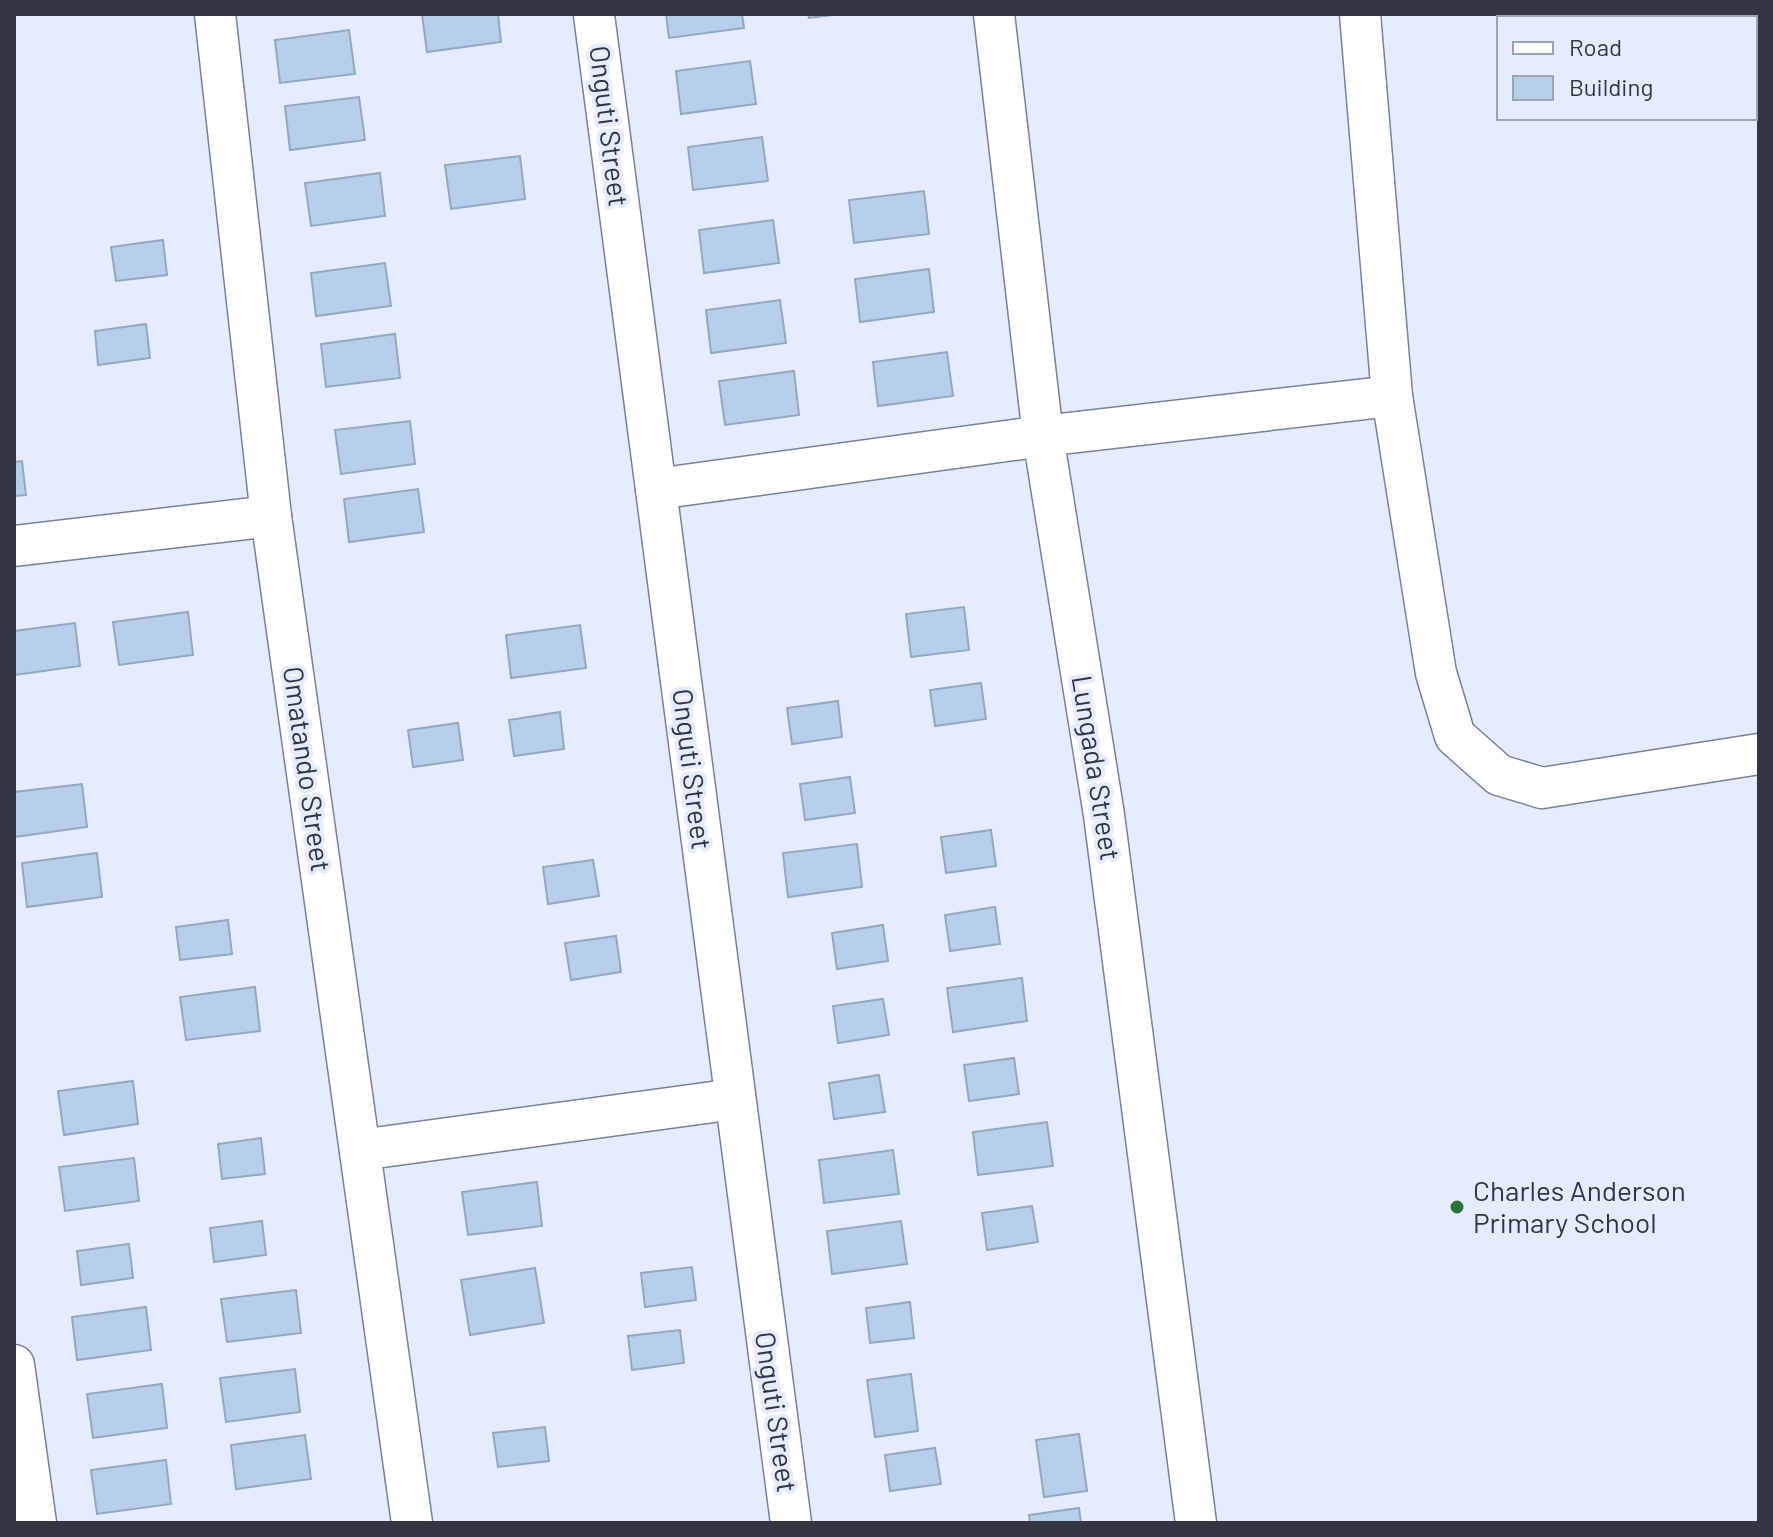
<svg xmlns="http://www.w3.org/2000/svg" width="1773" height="1537" font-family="Barlow,sans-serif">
<rect width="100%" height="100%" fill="#e6ecff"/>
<g fill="#b7cfe9" stroke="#91a9c2" stroke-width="2">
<path d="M422,14h76l3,28 -74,10z"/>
<path d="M666,14h76l2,14 -75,10z"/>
<path d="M808,14h33l-32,4z"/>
<path d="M349,30l6,44 -75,9 -5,-43z"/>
<path d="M750,61l6,43 -75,10 -5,-43z"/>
<path d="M359,97l6,43 -75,10 -5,-44z"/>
<path d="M762,137l6,44 -75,9 -5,-43z"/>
<path d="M520,156l5,43 -74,10 -6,-44z"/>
<path d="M380,173l5,43 -74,10 -6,-43z"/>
<path d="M924,191l5,43 -75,9 -5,-43z"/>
<path d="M773,220l6,43 -75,10 -5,-43z"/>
<path d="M163,240l4,35 -51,6 -5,-34z"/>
<path d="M385,263l6,43 -75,10 -5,-43z"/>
<path d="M929,269l5,43 -74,10 -5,-43z"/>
<path d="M780,300l6,43 -75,10 -5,-43z"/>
<path d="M146,324l4,34 -52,7 -3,-34z"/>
<path d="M395,334l5,44 -74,9 -5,-43z"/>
<path d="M947,352l6,44 -75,10 -5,-44z"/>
<path d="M794,371l5,44 -74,10 -6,-44z"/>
<path d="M410,421l5,43 -74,10 -6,-44z"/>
<path d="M22,461l4,34 -12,1v-34z"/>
<path d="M418,489l6,43 -75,10 -5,-43z"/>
<path d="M964,607l5,43 -58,7 -5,-43z"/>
<path d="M188,612l5,43 -74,10 -6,-43z"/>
<path d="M75,623l5,43 -66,9v-44z"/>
<path d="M580,625l6,43 -75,10 -5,-43z"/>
<path d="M981,683l5,36 -51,7 -5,-36z"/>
<path d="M838,701l4,36 -50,7 -5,-36z"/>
<path d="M560,712l4,37 -50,7 -5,-36z"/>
<path d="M458,723l5,37 -50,7 -5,-37z"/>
<path d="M850,777l5,36 -50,7 -5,-36z"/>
<path d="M82,784l5,43 -73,10v-45z"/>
<path d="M991,830l5,36 -50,7 -5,-36z"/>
<path d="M857,844l5,43 -74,10 -5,-44z"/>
<path d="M97,853l5,44 -75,10 -5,-44z"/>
<path d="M593,860l6,36 -51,8 -5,-37z"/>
<path d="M995,907l5,37 -50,7 -5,-36z"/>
<path d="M228,920l4,34 -52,6 -4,-33z"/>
<path d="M883,925l5,36 -51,8 -5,-36z"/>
<path d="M616,936l5,36 -50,8 -6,-37z"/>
<path d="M1022,978l5,43 -74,11 -6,-44z"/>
<path d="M255,987l5,44 -74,9 -6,-43z"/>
<path d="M883,999l6,36 -51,8 -5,-37z"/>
<path d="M1014,1058l5,36 -50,7 -5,-36z"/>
<path d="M879,1075l6,37 -51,7 -5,-36z"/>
<path d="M133,1081l5,43 -74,11 -6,-44z"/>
<path d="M1047,1122l6,44 -75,9 -5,-43z"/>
<path d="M261,1138l4,36 -43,5 -4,-35z"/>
<path d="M893,1150l6,44 -75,9 -5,-43z"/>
<path d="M134,1158l5,43 -74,10 -6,-44z"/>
<path d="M537,1182l5,44 -74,9 -6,-43z"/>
<path d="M1032,1206l6,36 -51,8 -5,-37z"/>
<path d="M262,1221l4,34 -52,7 -4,-34z"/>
<path d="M901,1221l6,43 -75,10 -5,-43z"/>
<path d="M129,1244l4,34 -52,7 -4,-34z"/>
<path d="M692,1267l4,33 -51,7 -4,-34z"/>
<path d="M535,1268l9,55 -74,12 -9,-55z"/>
<path d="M296,1290l5,43 -74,9 -6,-43z"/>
<path d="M910,1302l4,36 -44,5 -4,-35z"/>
<path d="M146,1307l5,43 -74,10 -5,-43z"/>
<path d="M680,1330l4,33 -52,7 -4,-34z"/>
<path d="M295,1369l5,43 -74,10 -6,-44z"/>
<path d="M911,1374l7,57 -43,6 -8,-57z"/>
<path d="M162,1384l5,44 -74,10 -6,-44z"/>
<path d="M545,1427l4,34 -51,6 -5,-34z"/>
<path d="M1079,1434l8,57 -43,6 -8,-57z"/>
<path d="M305,1435l6,44 -75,10 -5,-44z"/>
<path d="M935,1448l6,36 -51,7 -5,-36z"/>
<path d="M166,1460l5,44 -74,10 -6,-44z"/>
<path d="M1079,1508l2,15h-51l-1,-8z"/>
</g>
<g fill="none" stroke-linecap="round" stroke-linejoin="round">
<defs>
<g id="minor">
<path d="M215,14l56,502 141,1007"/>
<path d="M994,14l49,422 61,379 92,708"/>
<path d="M1360,14l32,382 44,277 19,63 44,39 43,13 217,-34"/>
<path d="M1757,14l2,16"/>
<path d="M594,15l197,1508"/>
<path d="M656,489l387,-53 349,-40"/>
<path d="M14,546l257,-30"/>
<path d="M360,1150l375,-51"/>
<path d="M14,1365l22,158"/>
</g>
</defs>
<use href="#minor" stroke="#78809d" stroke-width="43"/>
<use href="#minor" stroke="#fff" stroke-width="40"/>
</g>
<circle fill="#2b723e" stroke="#e6ecff" stroke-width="3" cx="1457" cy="1207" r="8"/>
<g text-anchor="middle" stroke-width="8" stroke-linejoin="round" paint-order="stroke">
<g font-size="28" fill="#323542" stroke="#e6ecff">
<text transform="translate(609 126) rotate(83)" y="10">Onguti Street</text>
<text transform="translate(1096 768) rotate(81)" y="10">Lungada Street</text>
<text transform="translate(307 769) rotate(82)" y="10">Omatando Street</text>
<text transform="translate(692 769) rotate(83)" y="10">Onguti Street</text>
<text transform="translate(776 1412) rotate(82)" y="10">Onguti Street</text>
</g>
<g font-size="28" fill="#323542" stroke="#e6ecff" text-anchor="start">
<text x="1473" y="1201">Charles Anderson<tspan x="1473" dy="32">Primary School</tspan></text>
</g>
</g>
<rect width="1773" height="1537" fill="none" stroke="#323542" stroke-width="32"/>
<rect x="1497" y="16" width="260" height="104" fill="#e6ecff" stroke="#9ea3b3" stroke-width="2"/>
<rect x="1513" y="42" width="40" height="12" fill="#ffffff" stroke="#9ea3b3" stroke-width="2"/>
<text x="1569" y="56" font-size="24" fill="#323542">Road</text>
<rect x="1513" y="76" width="40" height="24" fill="#b7cfe9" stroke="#9ea3b3" stroke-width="2"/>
<text x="1569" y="96" font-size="24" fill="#323542">Building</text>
</svg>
